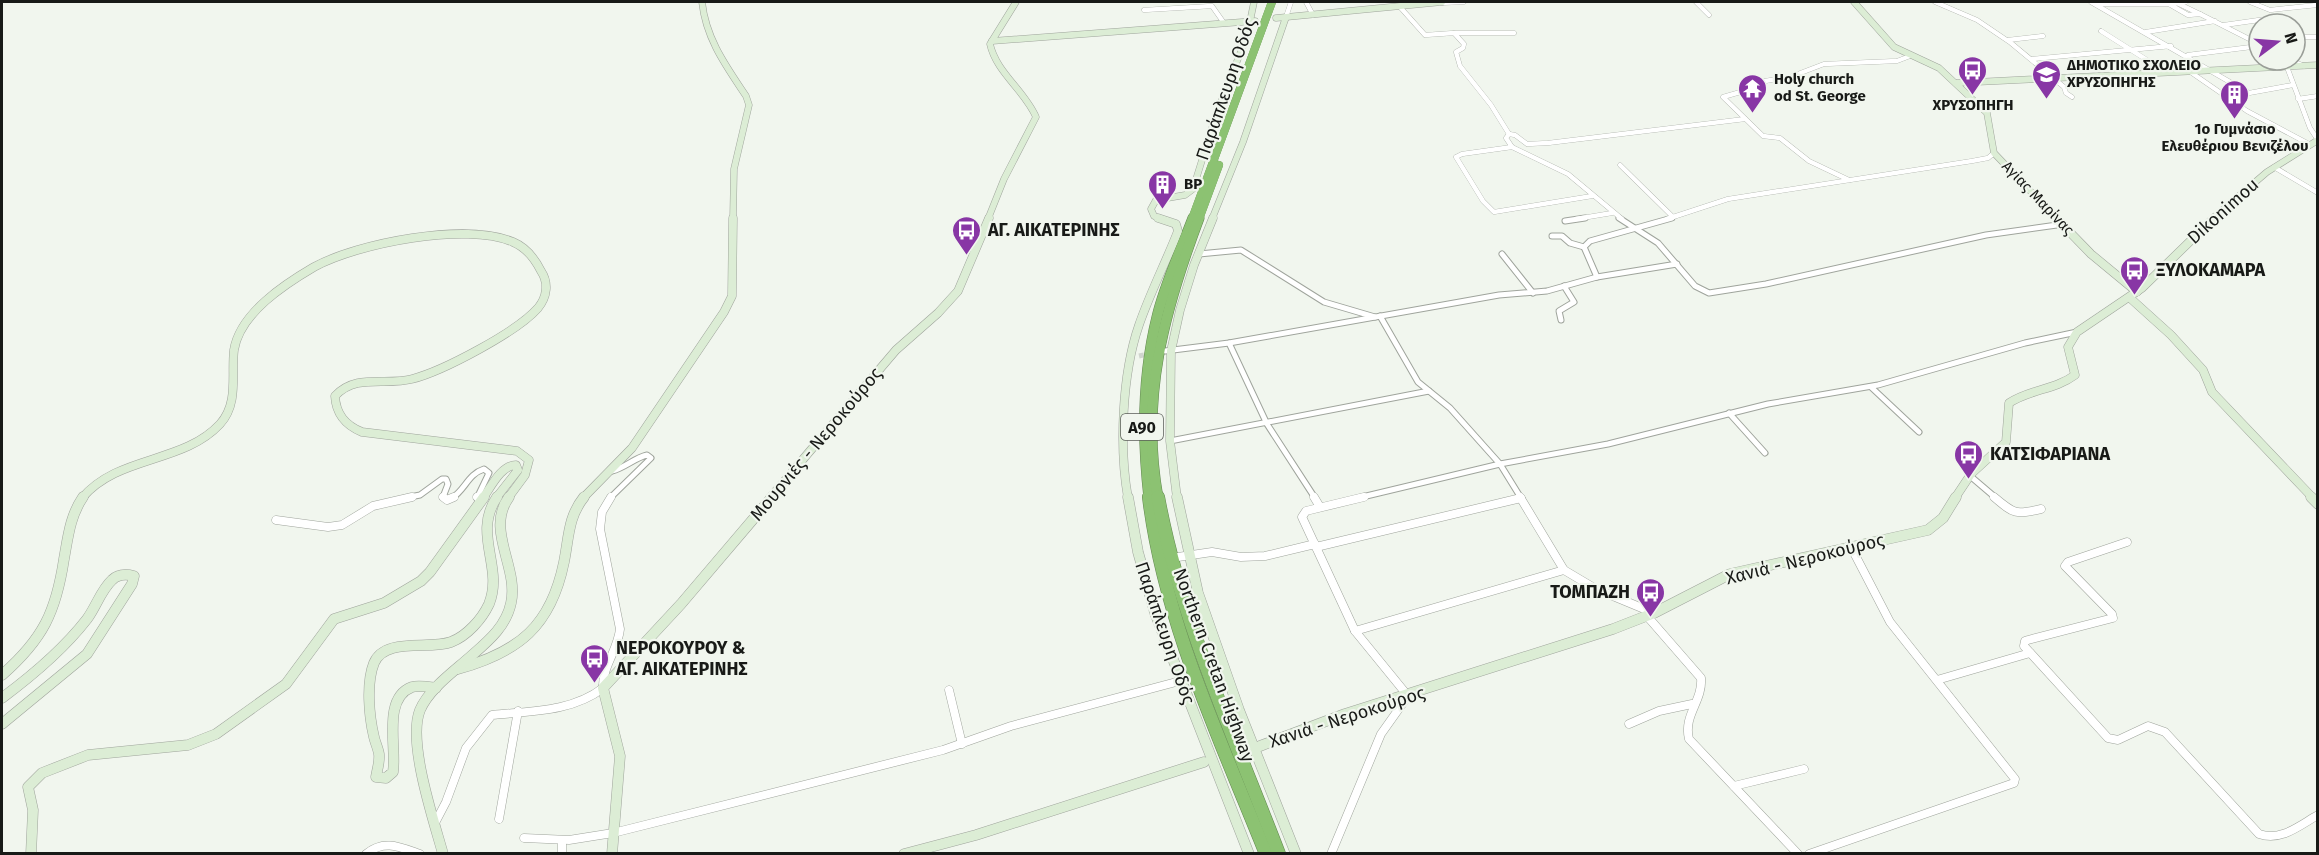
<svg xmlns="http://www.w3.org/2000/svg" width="2319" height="855" font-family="'Fira Sans',sans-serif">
<rect width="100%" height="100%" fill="#f1f6ee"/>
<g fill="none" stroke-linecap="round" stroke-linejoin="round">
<path stroke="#d0d5ce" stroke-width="5" stroke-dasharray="5 3" stroke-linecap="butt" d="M1139,356l13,-3"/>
<defs>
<g id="street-far2">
<path d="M1306,2l7,13"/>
<path d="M1696,2l13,13"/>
<path d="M1935,2l42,18 34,23 53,44 2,6 6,4"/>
<path d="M2091,2l158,91 44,-8"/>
<path d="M2186,2l-17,2 19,11 12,-1 59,30"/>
<path d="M2250,2l20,8 47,-5"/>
<path d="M1439,3l25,-1"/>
<path d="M2177,3l23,11"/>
<path d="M2095,4h74"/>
<path d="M1400,7l25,28 29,-2 10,11 -1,4 -7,4 4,14 31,39 18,29"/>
<path d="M1144,10l68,-4 12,17"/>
<path d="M1286,17l5,-15"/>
<path d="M2224,25l42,-6"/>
<path d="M2101,31l65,41"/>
<path d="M2146,32l69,-11"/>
<path d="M1454,33h60"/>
<path d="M2295,37h23"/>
<path d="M2008,40l35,-4"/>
<path d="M2188,55l71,-9"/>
<path d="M2032,59l139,-13"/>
<path d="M2291,60l13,6"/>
<path d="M2287,67l23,61 8,12"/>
<path d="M2189,71l58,40 62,33"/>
<path d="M2298,99l20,-3"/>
<path d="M1512,147l56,27 54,45"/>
<path d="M1620,165l53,52"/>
<path d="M2274,167l44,26"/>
<path d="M1849,180l-40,-19 -29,-23 -17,-2 -40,-39 21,-6 21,-10 25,-4 34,-13 73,-3 13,-5"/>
<path d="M1592,196l-98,16 -11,-11 -27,-44 6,-3 50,-7 -6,-9 3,-4 6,1 12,9 21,-1 197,-24"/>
<path d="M1576,219l36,-6"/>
<path d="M1667,219l61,-20 244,-38 16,-3 6,-5"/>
</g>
<g id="street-far1">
<path d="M1619,218l39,25 37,43 14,7 57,-9 220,-49 78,-11"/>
<path d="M1565,221l20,-3"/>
<path d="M1552,236h10l8,7 14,4"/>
<path d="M1199,254l42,-4 83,52 51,15"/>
<path d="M1502,254l31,39"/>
<path d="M1597,277l-13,-30 6,-6 82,-23"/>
<path d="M1380,316l38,66 32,26 50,56 21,34"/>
<path d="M1561,320l-2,-9 15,-9 -10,-16"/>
<path d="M1229,343l38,81 48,74"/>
<path d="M1165,351l64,-8 270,-48 48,-4 50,-14 80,-13"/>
<path d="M1871,387l48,45"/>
<path d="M1729,413l36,40"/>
<path d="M1170,441l259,-50"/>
<path d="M1969,475l27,23"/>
<path d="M405,498l15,-3 22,-16h4l2,5 -5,13 2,1"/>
<path d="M452,498c13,-8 16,-24 32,-29l5,4 -12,25"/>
<path d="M610,498l41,-40 -4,-3c-13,3 -22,13 -35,16"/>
<path d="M1358,498l142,-34 108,-20 160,-40 110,-19 147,-42 52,-11"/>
</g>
<g id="street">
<path d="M443,497l4,3 7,-3"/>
<path d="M477,497l4,4"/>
<path d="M1314,497l6,10"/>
<path d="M1520,497l44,73 32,19 58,24"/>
<path d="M1994,497c20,17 21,18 47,12"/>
<path d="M276,520l52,7 14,-2 31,-19 39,-9"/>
<path d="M2127,542l-59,20 -3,4 47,48 1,4 -85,22 -3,1 -1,5 84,92 10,2 30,-14 17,6 94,102c22,8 41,-9 59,-19"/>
<path d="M1316,547l205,-49"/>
<path d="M1178,557l34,-5 29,5 24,-1 50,-12"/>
<path d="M1647,616l54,62c2,23 -18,37 -12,61l109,115"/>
<path d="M1355,631l209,-61"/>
<path d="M1937,680l93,-27"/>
<path d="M949,690l13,54"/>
<path d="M1629,724l30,-13 33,-7"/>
<path d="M1734,786l70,-17"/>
<path d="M499,819l19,-108"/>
<path d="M435,823l11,-21 20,-54 26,-33c38,-4 80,-3 111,-27 -1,-21 15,-38 17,-59l-20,-100 2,-17 9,-15"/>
<path d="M524,838l45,2 44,-7 330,-83 68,-24 169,-45"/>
<path d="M562,842v12"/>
<path d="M366,854c18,-15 34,-7 54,0"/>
<path d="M1331,854l50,-120 27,-38 -53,-65 -53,-114 4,-6 58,-14"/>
<path d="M1809,854l205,-71 1,-4 -125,-157 -39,-75"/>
</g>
<g id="secondary-far2">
<path d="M702,2c4,37 24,64 44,94l3,9 -15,64 -1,50"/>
<path d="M1854,2l40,45 45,21 48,45 7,40 63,66"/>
<path d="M1276,18l166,-16"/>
<path d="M992,41l263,-20"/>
<path d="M1956,83l362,-18"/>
<path d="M988,219l16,-40 32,-62c-11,-26 -40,-45 -46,-73l26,-42"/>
<path d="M1162,219l-8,-3 -3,-7 5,-9 29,-5 8,-6 24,-77 30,-76 7,-34"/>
<path d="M1212,219l31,-77 43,-125"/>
<path d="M2212,219l55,-47 51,-32"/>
</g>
<g id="secondary-far1">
<path d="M2056,218l35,36 46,38"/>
<path d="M2130,298l41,37 32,35 9,22 101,106"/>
<path d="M82,498c36,-43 101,-34 138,-74 19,-21 11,-49 14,-74 6,-37 51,-66 80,-83 44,-24 152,-45 199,-25 12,5 22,17 28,29 8,12 6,26 -3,37 -21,24 -95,63 -126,71 -27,7 -56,-6 -77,17 1,18 10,29 27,36l155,19 12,9 -4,15 -17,23"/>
<path d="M483,498c8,-11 18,-33 33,-33l2,5 -22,28"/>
<path d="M583,498l49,-50 92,-136 8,-16 1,-78"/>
<path d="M770,498l126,-148 42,-37 20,-22 31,-73"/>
<path d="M1128,498c-9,-51 -6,-124 11,-173 11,-32 27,-63 39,-94l-2,-7 -18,-6"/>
<path d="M1177,498l-7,-57 1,-90 9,-41 14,-45 19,-47"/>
<path d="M1955,498l16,-24 35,-32 3,-39c21,-14 46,-13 66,-28l-7,-28 9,-15 65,-44 72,-70"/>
</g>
<g id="secondary">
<path d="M1128,497l10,55 17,61 94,241"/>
<path d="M1177,497l21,96 41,117 57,144"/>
<path d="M2311,497l7,7"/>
<path d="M458,669c61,-17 93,-43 106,-107 5,-25 4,-45 20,-65"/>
<path d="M2,675c41,-36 54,-63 62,-116 4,-22 6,-43 19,-62"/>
<path d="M436,688c-7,-1 -17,-3 -24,-1 -30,11 -15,61 -19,85l-7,6 -10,-1c1,-7 4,-15 3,-23 -1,-6 -4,-12 -5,-17 -5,-21 -8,-54 0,-74 11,-26 55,-13 77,-21 16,-6 31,-23 38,-38 15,-37 -17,-70 8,-107"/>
<path d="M2,698c31,-23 61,-48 85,-79 9,-12 14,-29 25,-39 6,-6 14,-6 22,-4l-2,8 -45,70 -85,70"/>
<path d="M1260,746l85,-32 268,-85 41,-16 76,-39 198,-44 15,-12 13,-21"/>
<path d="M31,854l2,-44 -5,-23 14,-14 46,-18 100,-10 28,-11 70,-50 48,-65 50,-16 37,-22 9,-9 54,-75"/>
<path d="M443,854c-9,-33 -36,-112 -23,-144 9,-21 33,-38 50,-53 17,-15 36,-30 41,-54 8,-36 -26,-73 -2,-106"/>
<path d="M612,854l8,-98 -17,-68 78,-84 91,-107"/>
<path d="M904,854l72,-19 228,-73"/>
</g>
<g id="highway-far2">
<path d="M1192,219l80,-217"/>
<path d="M1199,219l20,-54"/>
</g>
<g id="highway-far1">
<path d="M1149,498c-7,-61 -7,-121 8,-181 8,-34 24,-67 36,-99"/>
<path d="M1158,498c-18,-100 6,-187 41,-280"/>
</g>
<g id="highway">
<path d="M1149,497c15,124 71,242 117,357"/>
<path d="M1158,497c23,124 76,240 121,357"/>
</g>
</defs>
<use href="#street-far2" stroke="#9fa49c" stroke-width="5"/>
<use href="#street-far1" stroke="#9fa49c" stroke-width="7"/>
<use href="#street" stroke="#9fa49c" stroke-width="9"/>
<use href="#secondary-far2" stroke="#9fa49c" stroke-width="7"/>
<use href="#secondary-far1" stroke="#9fa49c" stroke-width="9"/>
<use href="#secondary" stroke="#9fa49c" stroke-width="11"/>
<use href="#highway-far2" stroke="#638752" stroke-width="8"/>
<use href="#highway-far1" stroke="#638752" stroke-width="11"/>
<use href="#highway" stroke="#638752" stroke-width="14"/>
<use href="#street-far2" stroke="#fff" stroke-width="4.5"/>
<use href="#street-far1" stroke="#fff" stroke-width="5"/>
<use href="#street" stroke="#fff" stroke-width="8"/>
<use href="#secondary-far2" stroke="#dcedd5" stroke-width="6"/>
<use href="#secondary-far1" stroke="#dcedd5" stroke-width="8"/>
<use href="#secondary" stroke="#dcedd5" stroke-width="10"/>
<use href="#highway-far2" stroke="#8cc272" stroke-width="8"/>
<use href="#highway-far1" stroke="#8cc272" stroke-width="10"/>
<use href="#highway" stroke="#8cc272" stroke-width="13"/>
</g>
<defs>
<symbol id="bus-pin" viewBox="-11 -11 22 30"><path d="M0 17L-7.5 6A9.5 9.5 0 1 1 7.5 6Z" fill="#8836a5" stroke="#f1f6ee"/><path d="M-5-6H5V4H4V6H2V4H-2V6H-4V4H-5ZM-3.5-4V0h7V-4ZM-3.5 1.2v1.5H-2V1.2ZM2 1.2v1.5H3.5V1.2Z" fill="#fff"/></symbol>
<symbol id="school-pin" viewBox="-11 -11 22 30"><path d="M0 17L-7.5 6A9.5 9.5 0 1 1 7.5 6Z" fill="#8836a5" stroke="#f1f6ee"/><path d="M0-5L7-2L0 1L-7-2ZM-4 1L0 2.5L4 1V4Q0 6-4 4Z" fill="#fff"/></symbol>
<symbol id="temple-pin" viewBox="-11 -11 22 30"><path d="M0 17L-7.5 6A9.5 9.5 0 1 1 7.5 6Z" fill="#8836a5" stroke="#f1f6ee"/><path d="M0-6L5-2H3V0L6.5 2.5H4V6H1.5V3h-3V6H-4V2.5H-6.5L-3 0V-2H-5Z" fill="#fff"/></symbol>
<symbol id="building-pin" viewBox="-11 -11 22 30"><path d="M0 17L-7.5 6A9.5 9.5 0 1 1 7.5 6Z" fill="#8836a5" stroke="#f1f6ee"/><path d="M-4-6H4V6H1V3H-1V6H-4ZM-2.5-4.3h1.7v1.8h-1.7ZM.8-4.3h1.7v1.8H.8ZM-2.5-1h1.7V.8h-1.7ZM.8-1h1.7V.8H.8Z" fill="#fff"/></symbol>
</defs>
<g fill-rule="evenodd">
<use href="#bus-pin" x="1956" y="54" width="33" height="45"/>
<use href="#school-pin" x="2030" y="58" width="33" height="45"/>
<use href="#temple-pin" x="1736" y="72" width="33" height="45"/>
<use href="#building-pin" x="2218" y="78" width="33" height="45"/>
<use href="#building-pin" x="1146" y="168" width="33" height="45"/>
<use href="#bus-pin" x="950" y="214" width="33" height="45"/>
<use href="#bus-pin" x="2118" y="254" width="33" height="45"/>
<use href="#bus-pin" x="1952" y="438" width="33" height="45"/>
<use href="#bus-pin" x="1634" y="576" width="33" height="45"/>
<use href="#bus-pin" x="578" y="642" width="33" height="45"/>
</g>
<g text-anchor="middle" stroke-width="4.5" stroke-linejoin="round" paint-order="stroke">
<g font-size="15" font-weight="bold" fill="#181a17" stroke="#f1f6ee" text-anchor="start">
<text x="2067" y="70">ΔΗΜΟΤΙΚΟ ΣΧΟΛΕΙΟ<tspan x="2067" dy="17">ΧΡΥΣΟΠΗΓΗΣ</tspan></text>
<text x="1774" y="84">Holy church<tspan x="1774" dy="17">od St. George</tspan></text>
<text x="1973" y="110" text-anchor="middle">ΧΡΥΣΟΠΗΓΗ</text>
<text x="2235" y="134" text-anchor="middle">1ο Γυμνάσιο<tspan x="2235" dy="17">Ελευθέριου Βενιζέλου</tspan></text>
<text x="1184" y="189">BP</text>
</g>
<g font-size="15" fill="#181a17" stroke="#f1f6ee">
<text transform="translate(2038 198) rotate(46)" y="5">Αγίας Μαρίνας</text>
</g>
<rect fill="#f1f6ee" stroke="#595c58" stroke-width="1.5" x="1121" y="414" width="42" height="26" rx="4.5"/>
<g font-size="16" font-weight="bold" fill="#181a17">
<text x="1142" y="433">Α90</text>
</g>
<g font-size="18" fill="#181a17" stroke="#f1f6ee">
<text transform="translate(1226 89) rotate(-71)" y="6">Παράπλευρη Οδός</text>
<text transform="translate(2223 211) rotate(-42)" y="6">Dikonimou</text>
<text transform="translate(816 444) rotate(-50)" y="6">Μουρνιές - Νεροκούρος</text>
<text transform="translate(1805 559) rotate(-14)" y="6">Χανιά - Νεροκούρος</text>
<text transform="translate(1165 633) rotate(71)" y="6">Παράπλευρη Οδός</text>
<text transform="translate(1214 665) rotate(70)" y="6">Northern Cretan Highway</text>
<text transform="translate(1347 717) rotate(-18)" y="6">Χανιά - Νεροκούρος</text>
</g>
<g font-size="18" font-weight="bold" fill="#181a17" stroke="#f1f6ee" text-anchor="start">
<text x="988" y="236">ΑΓ. ΑΙΚΑΤΕΡΙΝΗΣ</text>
<text x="2156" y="276">ΞΥΛΟΚΑΜΑΡΑ</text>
<text x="1990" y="460">ΚΑΤΣΙΦΑΡΙΑΝΑ</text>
<text x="1630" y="598" text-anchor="end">ΤΟΜΠΑΖΗ</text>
<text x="616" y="654">ΝΕΡΟΚΟΥΡΟΥ &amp;<tspan x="616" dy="21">ΑΓ. ΑΙΚΑΤΕΡΙΝΗΣ</tspan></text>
</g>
</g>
<rect width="2319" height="855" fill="none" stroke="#181a17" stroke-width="6"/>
<g transform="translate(2277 42) rotate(74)"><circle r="28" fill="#f1f6ee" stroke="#9a9e98" stroke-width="1.5"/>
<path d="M0-4.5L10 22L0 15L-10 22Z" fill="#8836a5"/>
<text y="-9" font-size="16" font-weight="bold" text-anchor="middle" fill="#181a17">N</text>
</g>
</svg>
